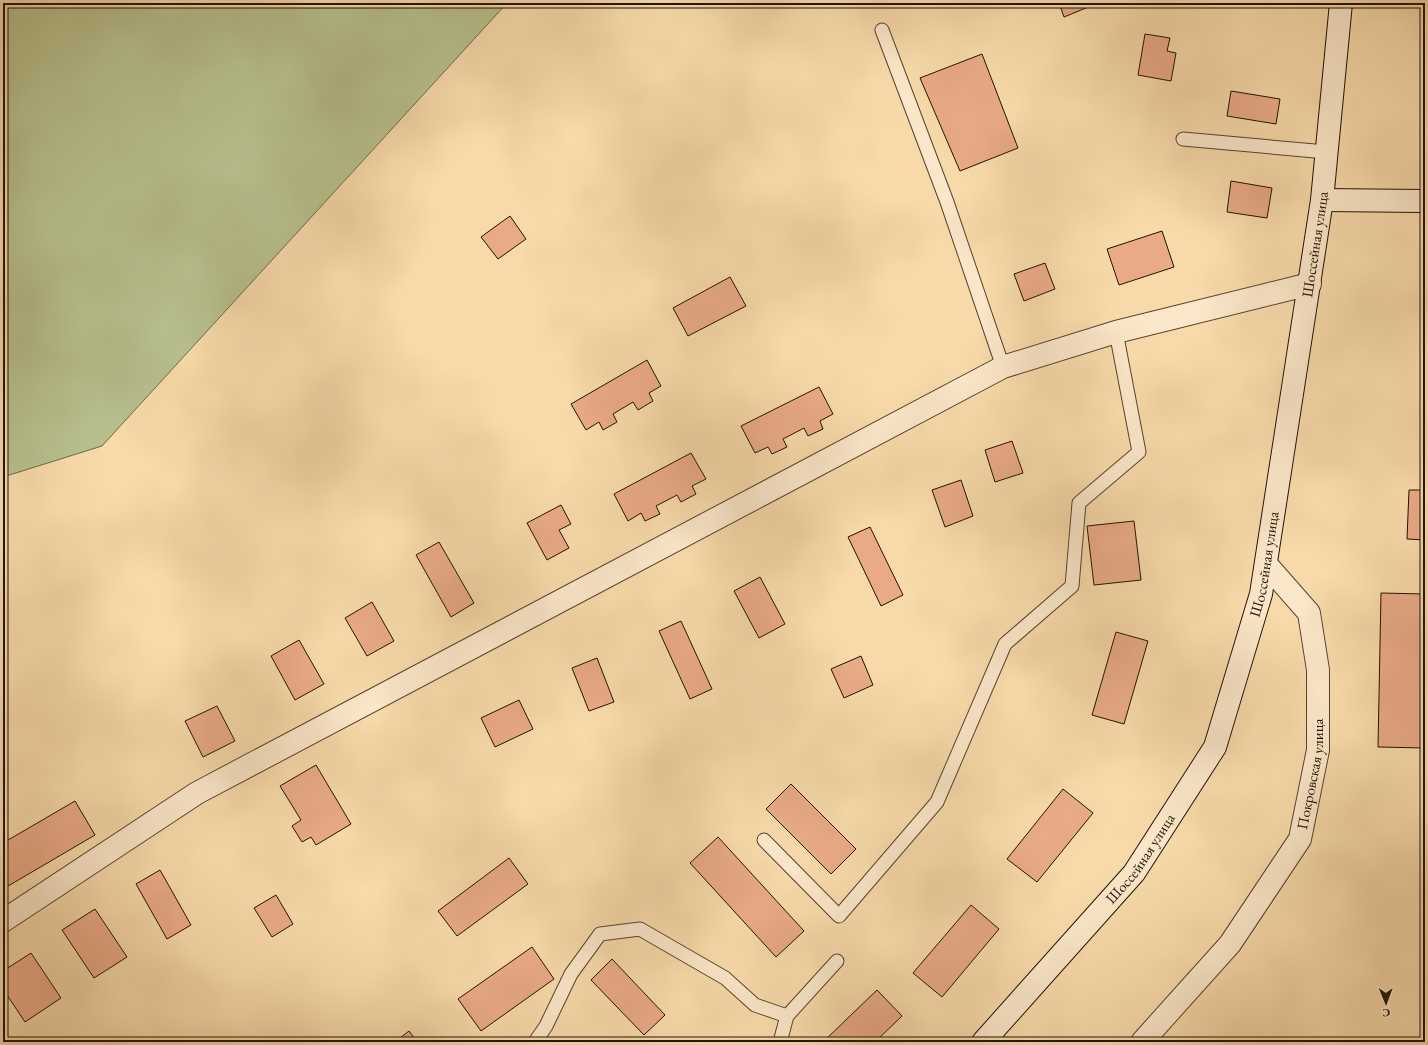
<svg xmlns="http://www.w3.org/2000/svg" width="1428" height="1045" font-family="'EB Garamond',serif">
<rect width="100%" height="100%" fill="#f7d9aa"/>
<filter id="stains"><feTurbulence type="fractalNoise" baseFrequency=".005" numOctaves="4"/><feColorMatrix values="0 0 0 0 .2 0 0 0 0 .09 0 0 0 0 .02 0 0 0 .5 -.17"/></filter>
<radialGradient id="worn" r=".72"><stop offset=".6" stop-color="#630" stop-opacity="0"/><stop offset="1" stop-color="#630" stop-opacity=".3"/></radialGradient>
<path fill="#b7c08d" stroke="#6c6a48" d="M3,3h504l-405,443 -99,31z"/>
<g fill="#e9aa88" stroke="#211304">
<path d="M1059,3h39l-34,14z"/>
<path d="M1264,3h25v1z"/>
<path d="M1145,34l25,4 -3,13 9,2 -5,28 -33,-6z"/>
<path d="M982,54l36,94 -58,23 -40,-93z"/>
<path d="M1231,91l49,8 -4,25 -49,-8z"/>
<path d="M1231,181l41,7 -5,30 -40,-6z"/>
<path d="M510,216l16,23 -28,20 -17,-22z"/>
<path d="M1162,231l12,36 -55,18 -12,-36z"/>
<path d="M1045,263l10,26 -31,12 -10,-27z"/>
<path d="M730,277l16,29 -58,30 -15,-28z"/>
<path d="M647,360l14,26 -12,7 4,8 -15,9 -5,-8 -20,12 4,8 -14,8 -4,-8 -13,8 -15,-26z"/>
<path d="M819,387l14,27 -13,7 3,8 -15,7 -4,-8 -21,11 4,8 -15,7 -4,-7 -13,6 -14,-27z"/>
<path d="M1012,441l11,32 -28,9 -10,-32z"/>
<path d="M691,453l15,26 -14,7 4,8 -15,8 -4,-7 -21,11 4,8 -15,7 -4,-8 -13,8 -14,-27z"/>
<path d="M961,480l12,36 -28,11 -13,-37z"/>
<path d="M1409,490h16v50l-18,-1z"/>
<path d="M561,505l10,19 -12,6 10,18 -22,12 -20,-37z"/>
<path d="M1134,521l7,59 -47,5 -7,-59z"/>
<path d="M870,527l33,68 -22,11 -33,-69z"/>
<path d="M439,542l35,61 -23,14 -35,-62z"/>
<path d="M760,577l25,47 -26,14 -25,-47z"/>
<path d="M1381,593l44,1v154l-47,-1z"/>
<path d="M372,602l22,39 -27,15 -22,-38z"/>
<path d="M681,621l31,68 -22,10 -31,-68z"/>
<path d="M1116,632l32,9 -24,83 -32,-9z"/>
<path d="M299,640l25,44 -29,16 -24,-44z"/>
<path d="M861,656l12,29 -29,13 -13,-29z"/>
<path d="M597,658l17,44 -25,9 -17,-43z"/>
<path d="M519,700l14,29 -38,18 -14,-29z"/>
<path d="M217,706l18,35 -32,16 -18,-36z"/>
<path d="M316,765l35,59 -35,21 -5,-8 -9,5 -10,-16 9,-6 -21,-34z"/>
<path d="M791,784l65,65 -25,25 -65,-65z"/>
<path d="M1063,789l30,24 -56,69 -30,-23z"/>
<path d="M75,801l20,34 -92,54v-46z"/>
<path d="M718,837l86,94 -28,26 -86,-94z"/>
<path d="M509,858l19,26 -71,52 -19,-25z"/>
<path d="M160,870l31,55 -24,14 -31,-55z"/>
<path d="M276,895l17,29 -21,13 -18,-29z"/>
<path d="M971,905l28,24 -57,68 -29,-24z"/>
<path d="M95,909l32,48 -33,21 -32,-48z"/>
<path d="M532,947l22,32 -73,52 -23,-32z"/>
<path d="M31,953l30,45 -36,24 -22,-33v-18z"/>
<path d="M612,959l53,56 -21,20 -53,-55z"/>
<path d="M877,990l25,26 -27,26h-52z"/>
<path d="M409,1031l8,11h-22z"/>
</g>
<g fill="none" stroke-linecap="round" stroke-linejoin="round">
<defs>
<g id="lane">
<path d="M882,30l65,172 56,165"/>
<path d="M1183,139l143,13"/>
<path d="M764,840l75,76 98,-114 68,-158 67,-58 7,-83 60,-51 -23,-120"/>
<path d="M535,1042l11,-16 25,-52 29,-40 40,-5 85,49 30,27 32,11"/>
<path d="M780,1042l7,-26 50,-55"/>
</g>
<g id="street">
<path d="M3,921l194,-128 806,-426 113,-35 194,-48"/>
<path id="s1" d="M1142,1042l88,-98 70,-105 18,-89v-80l-9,-57 -43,-49"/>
</g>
<g id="secondary">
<path d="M1322,200l103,1"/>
<path id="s2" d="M983,1042l151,-169 81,-126 46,-153 61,-394 19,-197"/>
</g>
</defs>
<use href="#lane" stroke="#56442e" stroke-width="15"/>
<use href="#street" stroke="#56442e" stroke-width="24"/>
<use href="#secondary" stroke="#211304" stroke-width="24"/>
<use href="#lane" stroke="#fae6c8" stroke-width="13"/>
<use href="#street" stroke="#fae6c8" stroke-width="22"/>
<use href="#secondary" stroke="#fae6c8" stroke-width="22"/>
</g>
<g text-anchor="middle" stroke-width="4" stroke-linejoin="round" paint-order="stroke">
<g font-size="15" fill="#211304" stroke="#fae6c8">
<text dy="5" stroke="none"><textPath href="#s2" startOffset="890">Шоссейная улица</textPath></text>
<text dy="5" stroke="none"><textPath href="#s2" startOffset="566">Шоссейная улица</textPath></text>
<text dy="5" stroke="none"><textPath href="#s1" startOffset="324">Покровская улица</textPath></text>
<text dy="5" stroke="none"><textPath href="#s2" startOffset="242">Шоссейная улица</textPath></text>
</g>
</g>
<rect width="1428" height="1045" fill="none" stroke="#f7d9aa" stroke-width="16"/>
<rect x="4" y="4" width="1420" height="1037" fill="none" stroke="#211304" stroke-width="2"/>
<rect x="8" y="8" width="1412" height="1029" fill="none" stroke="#211304"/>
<g transform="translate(1386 1003) rotate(179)" stroke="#fae6c8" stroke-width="3" paint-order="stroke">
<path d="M0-3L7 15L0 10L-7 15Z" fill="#211304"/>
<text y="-6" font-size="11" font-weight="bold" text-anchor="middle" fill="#211304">С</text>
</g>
<rect width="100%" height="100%" filter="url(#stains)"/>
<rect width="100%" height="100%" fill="url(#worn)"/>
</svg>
